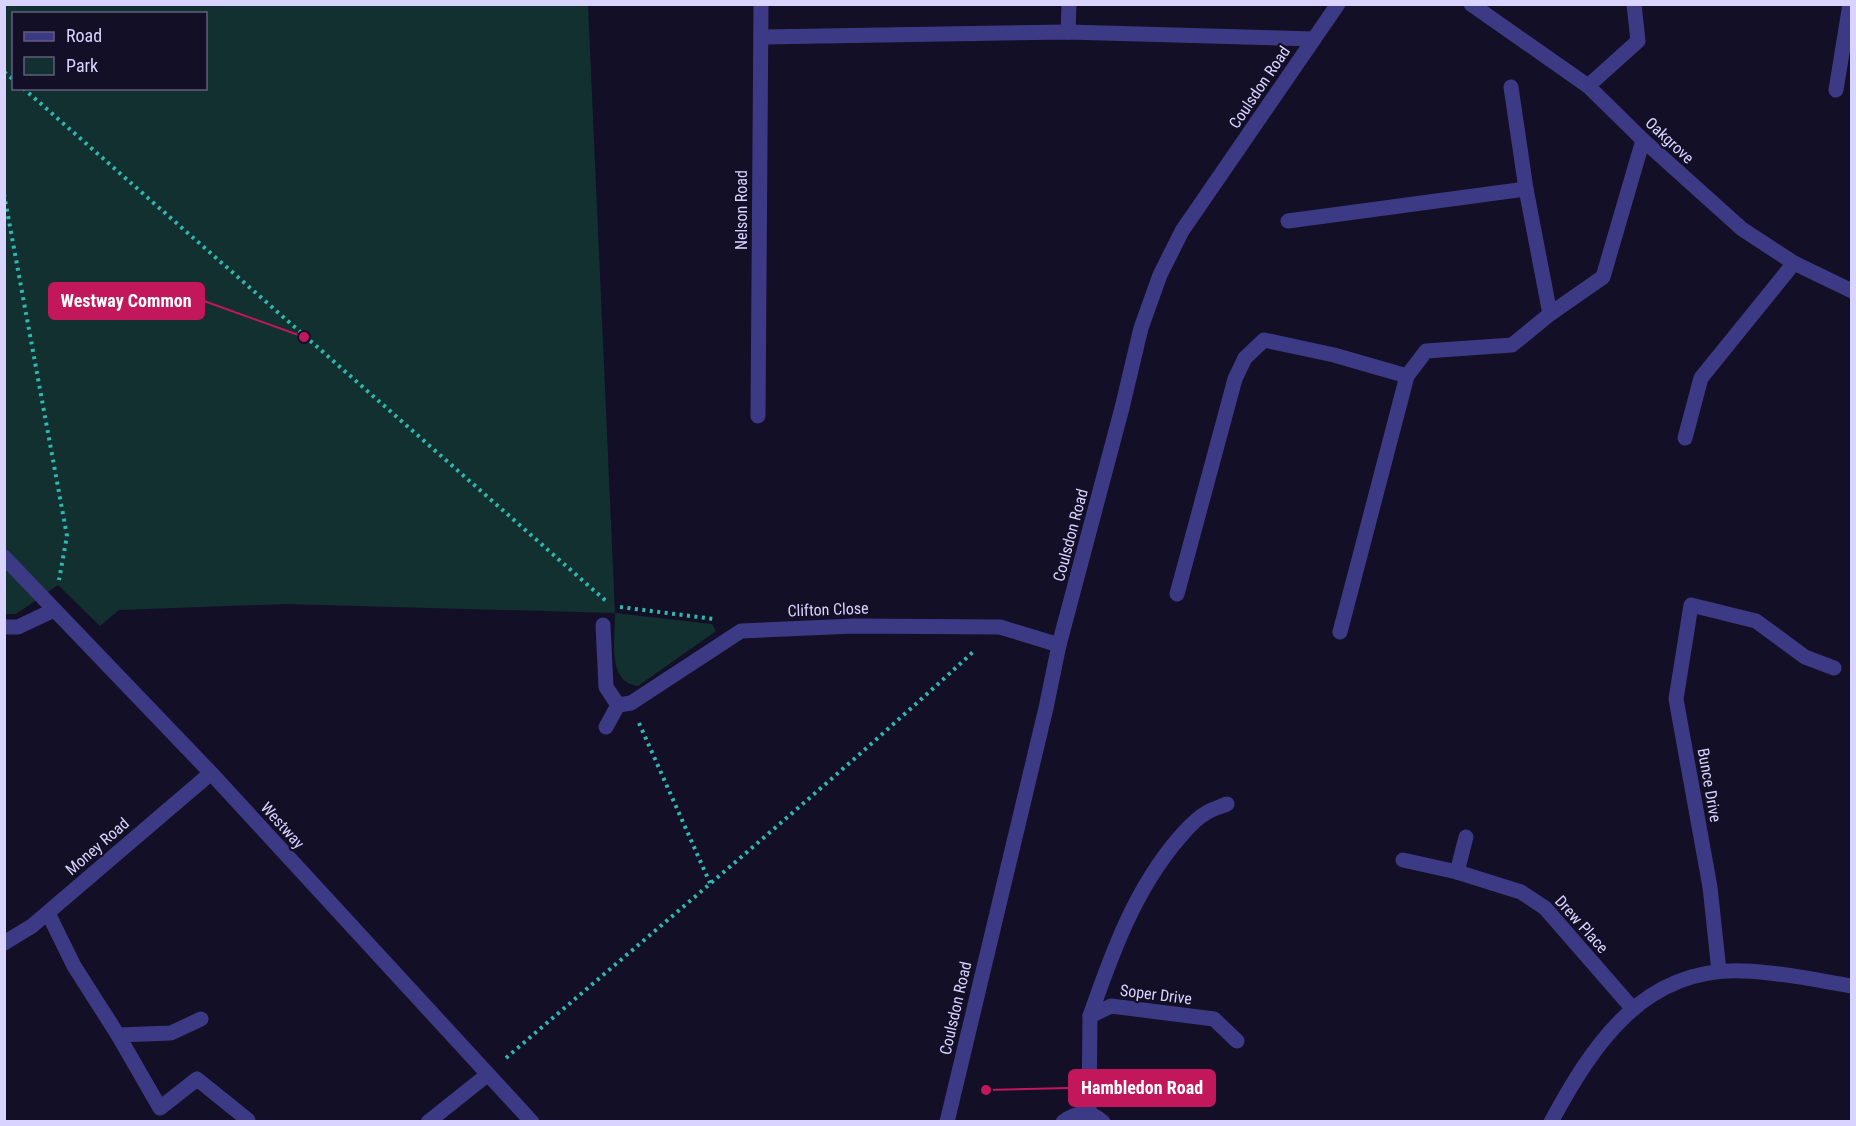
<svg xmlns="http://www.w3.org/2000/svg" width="1856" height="1126" font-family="'Roboto Condensed',sans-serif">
<rect width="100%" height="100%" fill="#130f26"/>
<path fill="#12302f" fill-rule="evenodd" d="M5,5h583l27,608 97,11 4,7 -78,55c-33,-4 -22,-50 -23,-73l-329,-9 -167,6 -19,16 -42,-41 -42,29h-11zM14,14h192v74h-192z"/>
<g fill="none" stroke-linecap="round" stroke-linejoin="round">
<g stroke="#2fb8b0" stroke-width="4" stroke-dasharray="3 4.5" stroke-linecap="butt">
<path d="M4,72l10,8"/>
<path d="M23,88l583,513"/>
<path d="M4,194l63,342 -8,44"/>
<path d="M620,607l94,12"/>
<path d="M639,723l71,160"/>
<path d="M506,1058c156,-134 315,-266 467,-406"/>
</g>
<g stroke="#3d3a85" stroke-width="15">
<path d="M1471,4l117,82 55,54 99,89 52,34 58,28"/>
<path d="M1068,32l1,-28"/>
<path d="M761,37l307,-5 246,7"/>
<path d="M1588,86l50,-45 -4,-37"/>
<path d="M1511,87l15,102 24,125"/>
<path d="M1836,90l14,-86"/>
<path d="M1288,221l238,-32"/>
<path d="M758,416l3,-412"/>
<path d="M1685,438l16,-60 93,-115"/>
<path d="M4,557l207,216 321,349"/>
<path d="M1177,594l58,-215 10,-21 19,-18 70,15 73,21"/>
<path d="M603,625l3,62 12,18 13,-2 110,-72 113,-5 146,1 59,18"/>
<path d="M4,627h14l36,-17"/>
<path d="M1340,632l67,-256 19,-25 86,-6 38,-31 53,-37 40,-137"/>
<path d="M606,727l12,-22"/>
<path d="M1403,860l54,12 64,20 24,16 88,101"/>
<path d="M1457,872l9,-35"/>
<path d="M48,913l26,53 44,69 53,-2 30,-14"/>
<path d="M4,943l28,-17 179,-153"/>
<path d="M1719,971l-9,-84 -34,-188 15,-94 65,16 49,36 29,11"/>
<path d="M1090,1016c22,-63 45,-127 89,-178 8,-9 16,-19 27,-25 6,-4 14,-6 21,-9"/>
<path d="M118,1035l42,73 37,-29 51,41"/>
<path d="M1089,1114l1,-98 21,-10 103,13 23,22"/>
<path d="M428,1122l59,-47"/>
<path d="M947,1122l99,-414 13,-63 63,-237 19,-80 19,-53 22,-44 156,-227"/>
<path d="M1063,1122c13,-10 27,-12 40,0"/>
<path d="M1551,1122c42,-78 93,-155 192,-151 36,1 73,9 109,15"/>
</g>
</g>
<g text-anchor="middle" stroke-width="4.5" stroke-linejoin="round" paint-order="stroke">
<g font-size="16" fill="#d9d4ff" stroke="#130f26">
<text transform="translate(1259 87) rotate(-56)" y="6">Coulsdon Road</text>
<text transform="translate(1670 140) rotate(43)" y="6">Oakgrove</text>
<text transform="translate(741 210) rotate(-90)" y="6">Nelson Road</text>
<text transform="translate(1070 535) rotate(-75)" y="6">Coulsdon Road</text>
<text transform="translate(828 609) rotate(-2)" y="6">Clifton Close</text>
<text transform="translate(1710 785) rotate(80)" y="6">Bunce Drive</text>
<text transform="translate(283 825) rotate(48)" y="6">Westway</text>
<text transform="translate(97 846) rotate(-41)" y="6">Money Road</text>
<text transform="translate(1582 924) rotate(48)" y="6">Drew Place</text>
<text transform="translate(1156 994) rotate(7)" y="6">Soper Drive</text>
<text transform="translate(955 1008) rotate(-77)" y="6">Coulsdon Road</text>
</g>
</g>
<path fill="none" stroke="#c2185b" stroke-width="2" d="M304 337L204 301M986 1090L1069 1088"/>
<g fill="#c2185b" stroke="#130f26" stroke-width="2">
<circle cx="304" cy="337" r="6"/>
<circle cx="986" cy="1090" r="6"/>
</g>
<g fill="#c2185b" stroke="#c2185b" stroke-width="2">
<rect x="49" y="283" width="155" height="36" rx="6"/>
<rect x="1069" y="1070" width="146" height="36" rx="6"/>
</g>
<g font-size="18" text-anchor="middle" font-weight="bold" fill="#fff">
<text x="126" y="307">Westway Common</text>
<text x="1142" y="1094">Hambledon Road</text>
</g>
<rect width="1856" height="1126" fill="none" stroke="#d9d4ff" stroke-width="12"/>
<rect x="12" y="12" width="195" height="78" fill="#130f26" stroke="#625e7d" stroke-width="1.5"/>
<rect x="24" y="32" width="30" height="9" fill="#3d3a85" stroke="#625e7d" stroke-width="1.5"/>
<text x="66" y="42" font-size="18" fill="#d9d4ff">Road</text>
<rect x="24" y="57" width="30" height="18" fill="#12302f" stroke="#625e7d" stroke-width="1.5"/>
<text x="66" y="72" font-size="18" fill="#d9d4ff">Park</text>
</svg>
